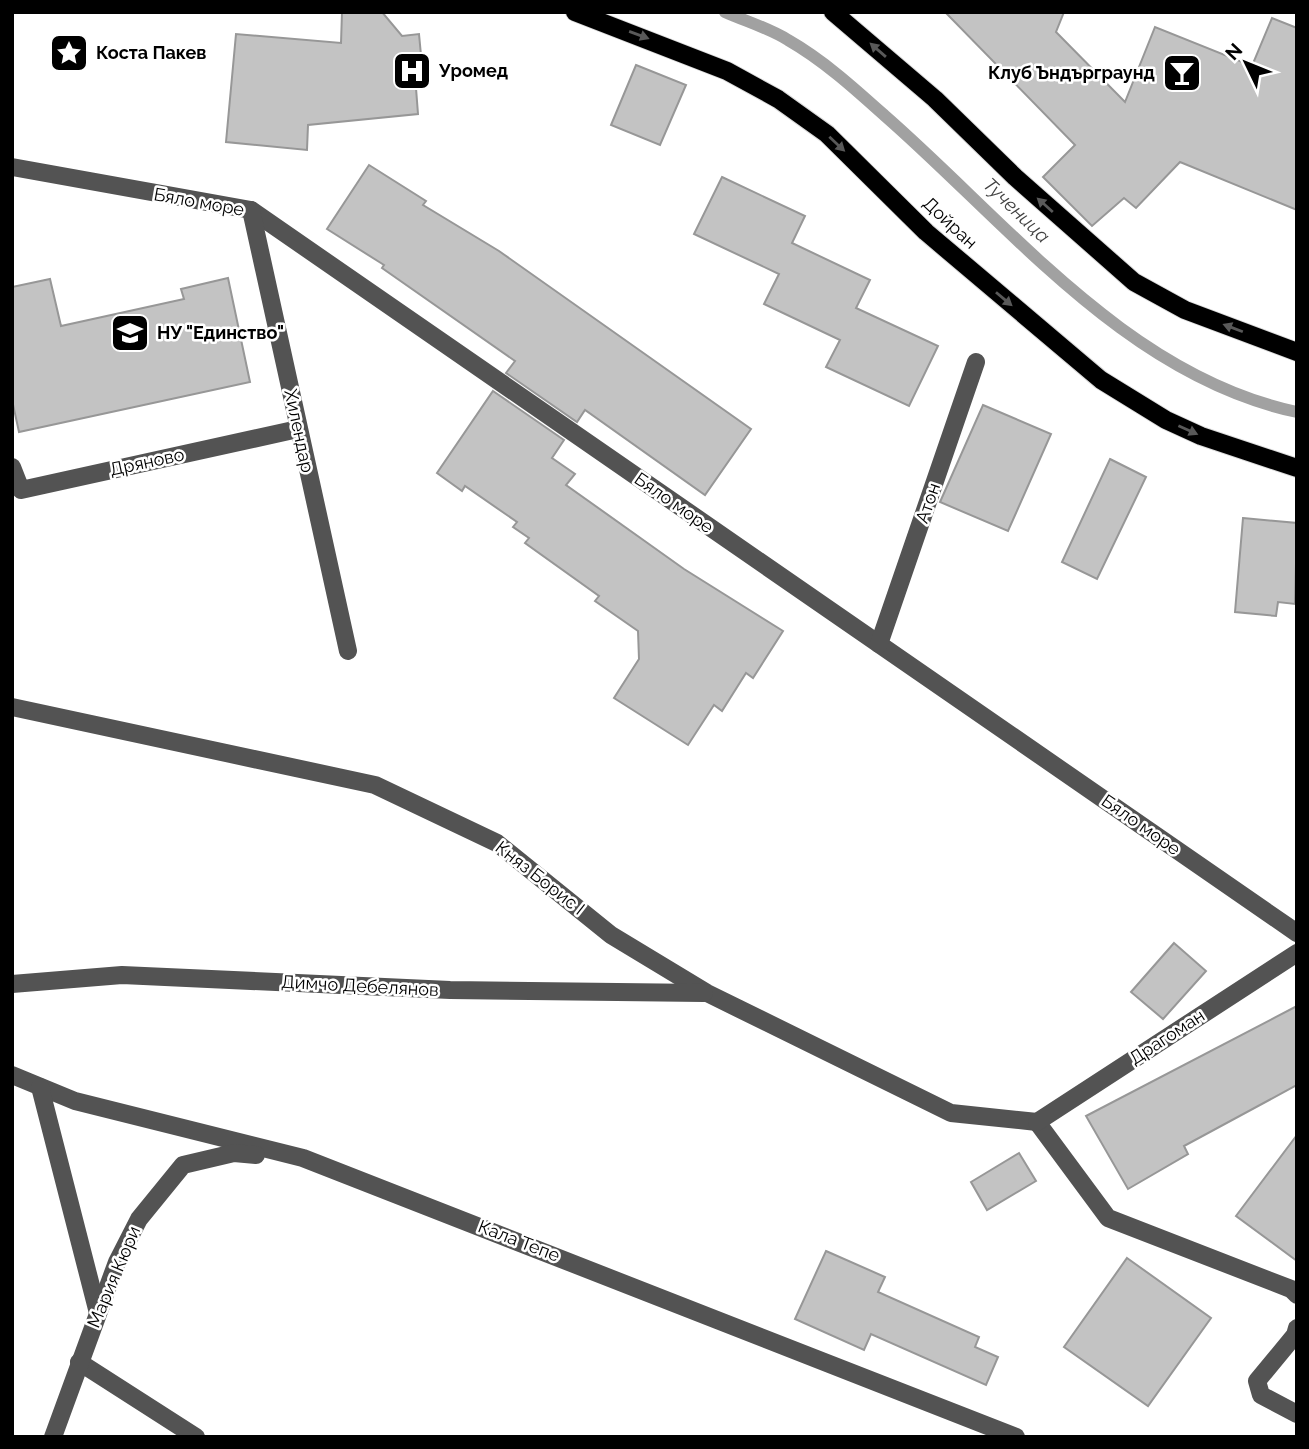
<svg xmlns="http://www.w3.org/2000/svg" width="1309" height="1449" font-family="Raleway,sans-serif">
<rect width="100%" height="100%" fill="#fff"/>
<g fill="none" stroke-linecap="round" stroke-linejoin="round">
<path stroke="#a1a1a1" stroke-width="12" d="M725,12c20,9 44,16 63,28 35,20 66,48 96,75 125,109 243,261 413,297"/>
</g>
<g fill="#c3c3c3" stroke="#979797" stroke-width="2">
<path d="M342,12h40l20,24 17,-2 5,53 -8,1 2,26 -110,11 -1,25 -81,-8 10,-108 105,9z"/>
<path d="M945,12h119l-8,20 69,70 30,-75 97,39 20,-48 25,10v182l-117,-48 -44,46 -12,-10 -32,28 -49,-49 32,-32z"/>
<path d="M636,65l50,20 -26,60 -49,-20z"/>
<path d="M369,165l57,36 -3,4 76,46 252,178 -46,66 -120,-85 -8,12 -71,-49 9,-12 -133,-93 2,-3 -57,-36z"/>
<path d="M722,177l83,39 -13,27 78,37 -14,28 82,38 -29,60 -83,-39 14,-27 -76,-36 15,-30 -85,-40z"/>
<path d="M228,278l22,104 -231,50 -7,-32v-113l38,-8 11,47 123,-27 -3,-10z"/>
<path d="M493,391l71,49 -12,18 23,16 -9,11 118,84 99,62 -30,47 -7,-5 -24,38 -8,-6 -26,40 -74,-47 25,-39 -1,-28 -43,-30 4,-5 -74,-53 4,-5 -16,-11 4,-5 -52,-36 -3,5 -25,-18z"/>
<path d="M983,405l68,29 -43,97 -68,-29z"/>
<path d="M1110,459l36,18 -49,102 -35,-17z"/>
<path d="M1243,518l54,5 -2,81 -17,-2 -2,14 -41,-4z"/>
<path d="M1174,943l32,28 -43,48 -32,-27z"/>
<path d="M1297,1006v79l-113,61 4,8 -60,35 -42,-73z"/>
<path d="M1297,1135v126l-61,-45z"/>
<path d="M1019,1153l17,28 -49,29 -16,-28z"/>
<path d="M826,1251l59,26 -7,15 101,45 -4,10 23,10 -12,28 -115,-51 -7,16 -69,-31z"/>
<path d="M1127,1258l84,60 -63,88 -84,-59z"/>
</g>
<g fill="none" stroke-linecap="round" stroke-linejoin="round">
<defs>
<g id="major">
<path d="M575,12l152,59 51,28 49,35 99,98 175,148 65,40 35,16 96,32"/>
<path d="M833,12l102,87 80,78 119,105 51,28 112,42"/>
</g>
</defs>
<use href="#major" stroke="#dbdbdb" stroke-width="20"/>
<g stroke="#535353" stroke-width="18">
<path d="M12,167l239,43 1046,723"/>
<path d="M251,210l97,441"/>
<path d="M12,467l9,23 277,-61"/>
<path d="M879,644l97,-282"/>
<path d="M12,707l363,78 122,58 114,92 96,58 244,120 86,9"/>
<path d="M12,984l110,-9 328,15 254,3"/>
<path d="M12,1075l63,26 228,57 713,279"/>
<path d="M40,1087l58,226"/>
<path d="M1037,1122l71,96 183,71 6,6"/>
<path d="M1037,1122l260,-169"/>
<path d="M1297,1328l-2,7 -38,46 4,14 36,19"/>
<path d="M79,1362l117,75"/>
<path d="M53,1437l64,-175 22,-43 44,-54 51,-12 22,2"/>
</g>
<use href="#major" stroke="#000" stroke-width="18"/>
</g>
<defs><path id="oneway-solid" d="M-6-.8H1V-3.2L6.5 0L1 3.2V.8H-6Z" transform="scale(1.75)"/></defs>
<g fill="#595959">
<use href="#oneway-solid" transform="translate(639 35) rotate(20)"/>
<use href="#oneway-solid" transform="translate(878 50) rotate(-139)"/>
<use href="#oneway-solid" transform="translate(837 144) rotate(43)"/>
<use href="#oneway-solid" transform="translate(1045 205) rotate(-138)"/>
<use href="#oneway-solid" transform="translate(1004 299) rotate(40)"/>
<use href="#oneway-solid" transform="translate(1233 328) rotate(-159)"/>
<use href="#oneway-solid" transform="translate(1188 430) rotate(24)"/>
</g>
<defs>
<symbol id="sight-square" viewBox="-11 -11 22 22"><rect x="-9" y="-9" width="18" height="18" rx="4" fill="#000" stroke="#fff"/><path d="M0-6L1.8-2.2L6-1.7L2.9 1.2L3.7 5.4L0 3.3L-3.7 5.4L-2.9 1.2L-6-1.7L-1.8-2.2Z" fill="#fff"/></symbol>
<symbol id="hospital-square" viewBox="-11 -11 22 22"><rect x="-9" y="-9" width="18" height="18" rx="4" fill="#000" stroke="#fff"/><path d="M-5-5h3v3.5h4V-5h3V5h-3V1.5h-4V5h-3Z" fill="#fff"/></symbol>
<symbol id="bar-square" viewBox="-11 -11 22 22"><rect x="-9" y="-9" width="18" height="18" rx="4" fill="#000" stroke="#fff"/><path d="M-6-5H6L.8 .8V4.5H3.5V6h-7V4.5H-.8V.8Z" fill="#fff"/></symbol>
<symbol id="school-square" viewBox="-11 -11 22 22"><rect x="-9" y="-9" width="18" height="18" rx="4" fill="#000" stroke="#fff"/><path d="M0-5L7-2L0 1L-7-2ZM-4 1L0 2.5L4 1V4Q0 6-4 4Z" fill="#fff"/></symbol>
</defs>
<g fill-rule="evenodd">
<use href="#sight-square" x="47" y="31" width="44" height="44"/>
<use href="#hospital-square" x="390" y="49" width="44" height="44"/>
<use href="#bar-square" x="1160" y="51" width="44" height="44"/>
<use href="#school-square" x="108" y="311" width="44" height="44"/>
</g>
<g text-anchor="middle" stroke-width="5" stroke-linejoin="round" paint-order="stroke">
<g font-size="18" font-weight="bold" fill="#000" stroke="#fff" text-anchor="start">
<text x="96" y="59">Коста Пакев</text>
<text x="439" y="77">Уромед</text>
<text x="1155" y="79" text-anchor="end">Клуб Ъндърграунд</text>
<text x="157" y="339">НУ "Единство"</text>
</g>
<g font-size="18" fill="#000" stroke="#fff">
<text transform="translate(199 202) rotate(10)" y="6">Бяло море</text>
<text transform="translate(950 223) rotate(43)" y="6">Дойран</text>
<text transform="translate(299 431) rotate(78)" y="6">Хилендар</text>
<text transform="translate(147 462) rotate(-12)" y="6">Дряново</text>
<text transform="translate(674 503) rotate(35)" y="6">Бяло море</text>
<text transform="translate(928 503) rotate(-71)" y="6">Атон</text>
<text transform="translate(1141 825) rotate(35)" y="6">Бяло море</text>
<text transform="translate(540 878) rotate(38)" y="6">Княз Борис I</text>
<text transform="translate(360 986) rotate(3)" y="6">Димчо Дебелянов</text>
<text transform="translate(1167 1037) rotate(-33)" y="6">Драгоман</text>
<text transform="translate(519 1241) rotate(21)" y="6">Кала Тепе</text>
<text transform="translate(114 1277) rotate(-67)" y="6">Мария Кюри</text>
</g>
<g font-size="19" font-style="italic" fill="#424242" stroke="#fff">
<text transform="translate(1017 210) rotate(44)" y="7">Тученица</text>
</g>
</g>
<rect width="1309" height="1449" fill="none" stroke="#000000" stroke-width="28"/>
<g transform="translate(1246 63) rotate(313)" stroke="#ffffff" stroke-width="5" paint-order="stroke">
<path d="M0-5L12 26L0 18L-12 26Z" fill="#000000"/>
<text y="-10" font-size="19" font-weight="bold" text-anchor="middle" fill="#000000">N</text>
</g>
</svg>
